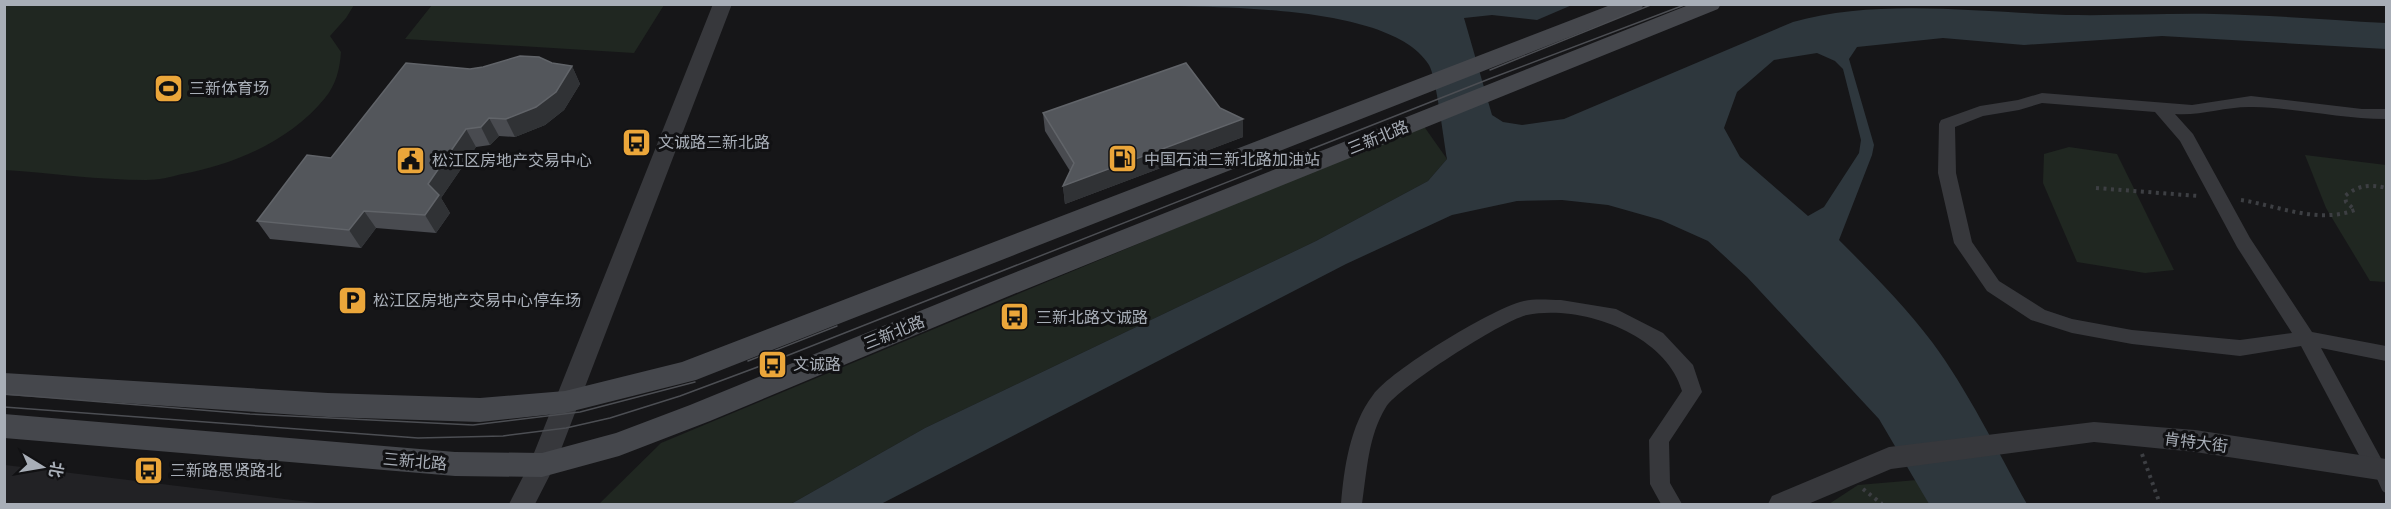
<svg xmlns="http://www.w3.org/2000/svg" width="2391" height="509" font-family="Raleway,'Noto Sans SC',sans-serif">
<rect width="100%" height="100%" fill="#161618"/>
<path fill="#222225" d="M5,465l320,39h-320z"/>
<g fill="#202721">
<path d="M4,5l1,-1 349,1 -8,13 -16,18 11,16c-1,16 -5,33 -16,46 -35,43 -90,66 -143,76 -11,3 -24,6 -36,6 -47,0 -95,-7 -141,-10z"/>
<path d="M432,5v-1l232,1 -30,48 -229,-14z"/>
<path d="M1423,125l24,34 -19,22 -112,60 -391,187 -134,76h-192l62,-61z"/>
<path d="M2069,147l48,7 57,116 -29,3 -68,-11 -34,-79 1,-29z"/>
<path d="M2305,155l81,10v117l-16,-1 -44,-73z"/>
<path d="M1917,480l12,24h-100l29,-19z"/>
</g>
<path fill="#2e373d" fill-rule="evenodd" d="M1123,5h449l-35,15 -45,-5 -28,3 28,97 11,7 19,3 42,-6 229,-97c76,-22 170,-12 249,-8 57,3 115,-1 172,0 58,1 115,6 172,9v26l-224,-13 -138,9 -81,-7 -86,9 -8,12 25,86 -2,10 -33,85c32,32 65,65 93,102 35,47 66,110 95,162h-98l-50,-85 -132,-142 -39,-36 -47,-21 -53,-15 -46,-5 -45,1 -65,14 -106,49 -465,240h-90l134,-76 391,-187 112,-60 19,-22c-3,-17 -11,-83 -18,-94 -40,-65 -235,-57 -306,-60zM1817,53l18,8 8,8 18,71 -2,13 -35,54 -16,9 -68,-59 -16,-29 13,-36 37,-32z"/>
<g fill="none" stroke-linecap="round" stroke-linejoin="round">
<g stroke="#3d3f43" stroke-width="4" stroke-dasharray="3 4.5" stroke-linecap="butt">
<path d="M2096,188l102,8"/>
<path d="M2241,200c38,6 76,24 114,10l-9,-8 -1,-6c13,-11 25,-12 41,-8"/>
<path d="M2142,454l18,50"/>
<path d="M1863,489l19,15"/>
</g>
<path stroke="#37383c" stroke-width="9" d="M2378,470l8,18"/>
<g fill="#37383c" fill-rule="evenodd">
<path d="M2042,93l150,12 59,-9 111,13h24v10c-45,0 -89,-11 -133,-12 -27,-1 -52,9 -78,7l18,20 57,104 62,94 74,14v15l-65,-13 62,114 3,6 -3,6 -7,3 -7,-3 -68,-128 -61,10 -108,-12 -60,-11 -41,-13 -44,-29 -33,-48 -16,-70 1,-49 2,-4 39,-14 38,-6zM2042,103l113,9 25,29 57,106 55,86 -52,7 -108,-10 -60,-11 -27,-9 -46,-29 -27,-39 -16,-69 -1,-46 28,-11 36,-6z"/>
<path d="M1561,300l55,9 47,24 30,32 9,27 -33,50 1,41 12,21h-21l-11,-20 -1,-44 33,-49c-16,-57 -101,-87 -155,-76 -24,5 -128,72 -141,92 -18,29 -19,64 -24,97h-21c3,-36 9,-79 32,-109 18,-25 116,-84 147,-93 12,-4 28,-2 41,-2z"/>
</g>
<g fill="#37383c" fill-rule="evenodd">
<path d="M713,4h19l-177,461 -20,39h-26l21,-41z"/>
<path d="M2094,422l101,8 191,29v22l-191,-29 -101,-10 -203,27 -83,35h-40l4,-8 117,-49z"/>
</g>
<g fill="#45474c" fill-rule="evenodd">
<path d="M1613,4h31l-3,5 -945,371 -131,33 -85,9 -152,-5 -324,-22v-22l324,20 152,5 85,-7 117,-29z"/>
<path d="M1691,4h30l-3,5 -709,287 -299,125 -91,35 -77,21 -87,-1 -451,-38v-24l451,38 87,1 74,-20 74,-28 301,-123z"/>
</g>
<g stroke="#4c4e53" stroke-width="1.5">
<path d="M1490,70l163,-66"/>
<path d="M748,361l89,-35"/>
<path d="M4,394l246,20 223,11 107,-13 115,-30"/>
<path d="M4,407l414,31 85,-2 63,-8 44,-10 70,-22 91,-34 718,-283 198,-75"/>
</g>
</g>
<g fill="#494b50">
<path d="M552,63l20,3 8,18 -16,26 -19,15 -30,12 -16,-1 -9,9 -14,2 -35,51 9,15 -14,20 -60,-5 -15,20 -91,-9 -13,-18 74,-63 139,-89z"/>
<path d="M1220,108l23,29 -178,67 -2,-18 7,-15 -25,-40 -2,-18z"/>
</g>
<g fill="#303235">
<path d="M572,66l8,18 -16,26 -19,15 -30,12 -9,-18z"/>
<path d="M489,118l10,18 -9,9 -9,-18z"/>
<path d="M1243,119v18l-178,67 -2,-18z"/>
<path d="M466,129l10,18 -35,51 9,15 -14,20 -11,-18 3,-31z"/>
<path d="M364,211l12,17 -15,20 -12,-18z"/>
</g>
<g fill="#53565b" stroke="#616469" stroke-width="1.5">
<path d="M520,56l19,1 13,6 20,3 -16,26 -20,15 -30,12 -17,-1 -8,9 -15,2 -38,55 11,11 -14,20 -61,-4 -15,19 -92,-9 50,-66 24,3 75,-95 64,6 13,-2z"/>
<path d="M1186,63l34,45 23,11 -180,67 11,-23 -31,-50z"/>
</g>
<defs>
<symbol id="stadium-square" viewBox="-11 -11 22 22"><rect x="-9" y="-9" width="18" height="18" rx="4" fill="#eba63a" stroke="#111113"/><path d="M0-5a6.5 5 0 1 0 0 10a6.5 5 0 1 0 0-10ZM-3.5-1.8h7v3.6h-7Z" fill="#111"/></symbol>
<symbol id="bus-square" viewBox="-11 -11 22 22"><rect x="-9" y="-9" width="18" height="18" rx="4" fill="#eba63a" stroke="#111113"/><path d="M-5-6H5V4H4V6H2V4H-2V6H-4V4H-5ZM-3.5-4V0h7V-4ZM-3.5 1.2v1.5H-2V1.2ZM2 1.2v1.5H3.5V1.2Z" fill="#111"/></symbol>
<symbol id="fuel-square" viewBox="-11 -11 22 22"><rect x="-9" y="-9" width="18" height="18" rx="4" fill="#eba63a" stroke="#111113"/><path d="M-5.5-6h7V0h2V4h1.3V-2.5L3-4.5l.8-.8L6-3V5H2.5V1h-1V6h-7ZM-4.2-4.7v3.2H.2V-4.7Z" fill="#111"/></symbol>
<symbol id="civic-square" viewBox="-11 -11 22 22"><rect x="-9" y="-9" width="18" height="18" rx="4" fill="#eba63a" stroke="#111113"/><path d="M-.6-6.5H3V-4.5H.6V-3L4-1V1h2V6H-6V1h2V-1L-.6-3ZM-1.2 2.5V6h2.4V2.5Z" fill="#111"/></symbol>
<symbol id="parking-square" viewBox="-11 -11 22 22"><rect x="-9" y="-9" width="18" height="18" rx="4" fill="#eba63a" stroke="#111113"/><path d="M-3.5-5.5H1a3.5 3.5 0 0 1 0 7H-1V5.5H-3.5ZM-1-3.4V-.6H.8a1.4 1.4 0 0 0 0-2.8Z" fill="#111"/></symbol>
</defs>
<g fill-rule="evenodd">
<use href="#stadium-square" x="152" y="72" width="33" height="33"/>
<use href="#bus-square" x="620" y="126" width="33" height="33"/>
<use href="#fuel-square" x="1106" y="142" width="33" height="33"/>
<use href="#civic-square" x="394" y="144" width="33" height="33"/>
<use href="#parking-square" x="336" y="284" width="33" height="33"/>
<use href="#bus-square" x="998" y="300" width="33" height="33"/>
<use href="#bus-square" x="756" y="348" width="33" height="33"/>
<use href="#bus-square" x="132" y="454" width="33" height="33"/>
</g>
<g text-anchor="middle" stroke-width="6" stroke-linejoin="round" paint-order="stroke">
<g font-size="16" fill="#a8aeb7" stroke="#111113" text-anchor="start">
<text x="189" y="94">三新体育场</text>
<text x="658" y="148">文诚路三新北路</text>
<text x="1144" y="165">中国石油三新北路加油站</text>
<text x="432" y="166">松江区房地产交易中心</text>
<text x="373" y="306">松江区房地产交易中心停车场</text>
<text x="1036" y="323">三新北路文诚路</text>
<text x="793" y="370">文诚路</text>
<text x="170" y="476">三新路思贤路北</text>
</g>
<g font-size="16" fill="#a8aeb7" stroke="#111113">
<text transform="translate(1378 137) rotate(-22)" y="6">三新北路</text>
<text transform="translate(894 332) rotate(-22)" y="6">三新北路</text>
<text transform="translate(2196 442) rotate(7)" y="6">肯特大街</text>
<text transform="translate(415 461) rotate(5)" y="6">三新北路</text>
</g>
</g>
<rect width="2391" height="509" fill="none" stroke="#a8aeb7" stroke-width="12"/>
<g transform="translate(42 467) rotate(101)" stroke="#111113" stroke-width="4.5" paint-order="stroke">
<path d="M0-4.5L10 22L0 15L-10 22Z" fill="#a8aeb7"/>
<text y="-9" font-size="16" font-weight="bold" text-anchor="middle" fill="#a8aeb7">北</text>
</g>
</svg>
